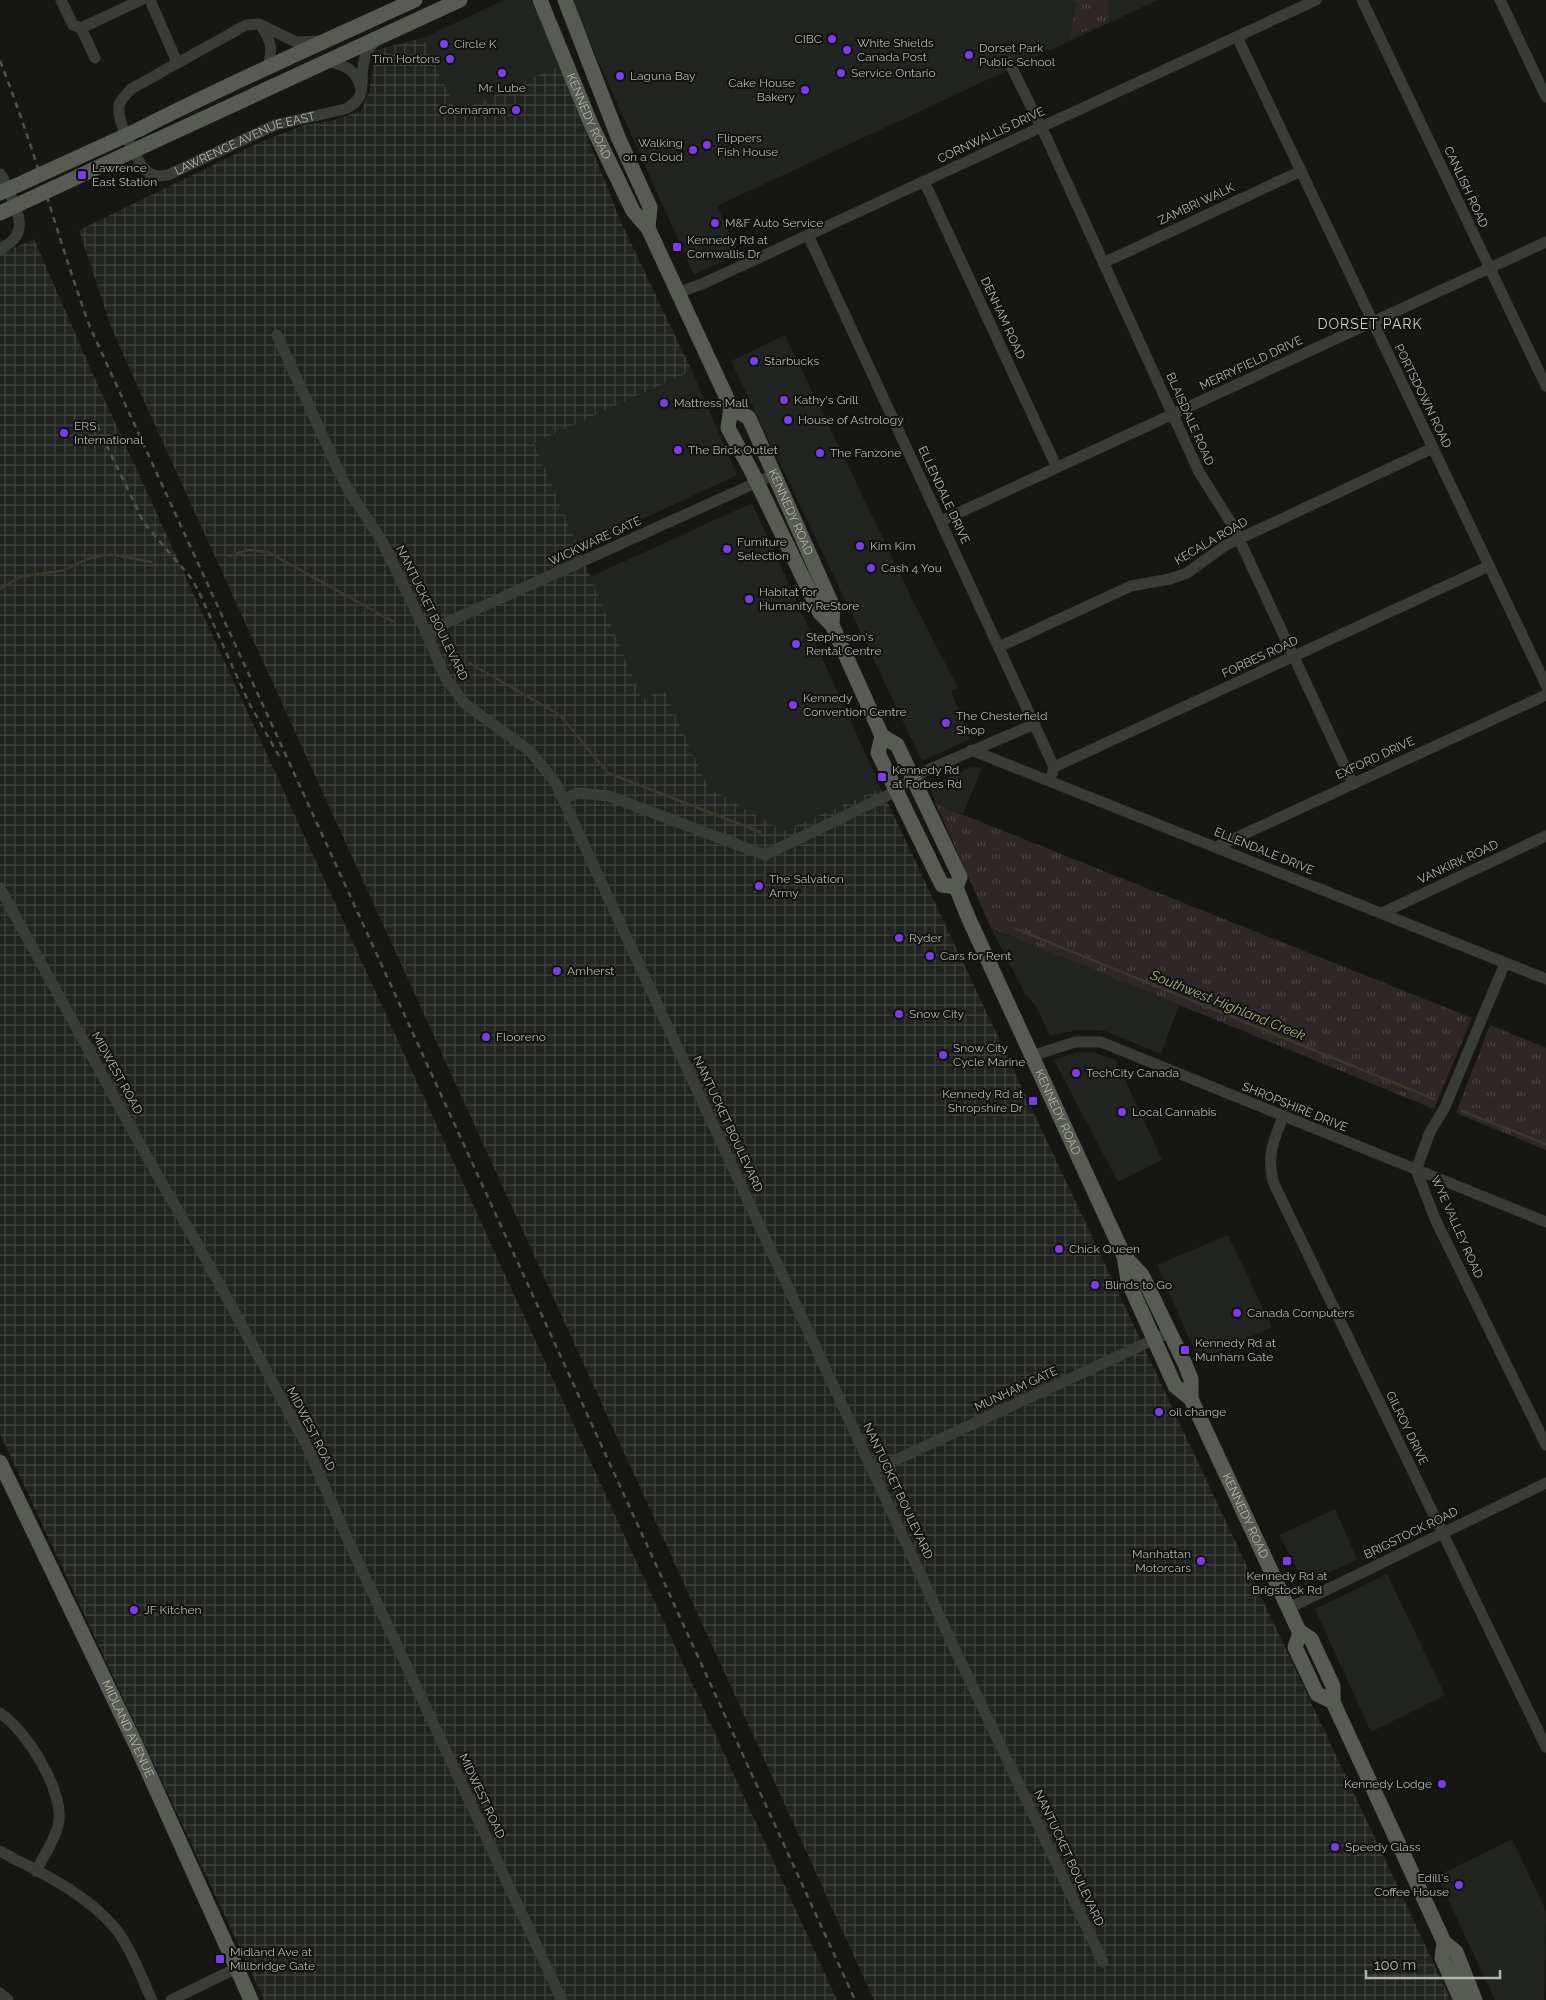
<svg xmlns="http://www.w3.org/2000/svg" width="1546" height="2000" font-family="Raleway,sans-serif">
<defs>
<pattern id="industrial-grid" width="8" height="8" patternUnits="userSpaceOnUse" patternTransform="scale(1.25)"><rect width="8" height="8" fill="#222421"/><path d="M0 4h8M4 0v8" fill="none" stroke="#40423e"/></pattern>
<pattern id="grass-tufts" width="24" height="20" patternUnits="userSpaceOnUse" patternTransform="scale(1.25)"><rect width="24" height="20" fill="#2f2628"/><path d="M3 7l-1-3M5 7V3M7 7l1-3M15 17l-1-3M17 17v-4M19 17l1-3" fill="none" stroke="#4b4344"/></pattern>
</defs>
<rect width="100%" height="100%" fill="#161715"/>
<g fill="#222421">
<path d="M504,0h27l29,66 -103,46 -34,-74z"/>
<path d="M571,0h587l-441,206 22,48 -45,21z"/>
<path d="M785,335l129,268 44,85 -7,3 19,48 -48,22 -191,-400z"/>
<path d="M692,371l45,104 -159,74 -44,-106z"/>
<path d="M752,503l129,285 -98,43 -75,-44 -44,-97 -22,9 -52,-122z"/>
<path d="M972,767l10,1 -19,46 -27,-10 -7,-18z"/>
<path d="M991,928l188,77 -18,49 -56,-23 -28,-1 -27,6 -14,-30 -12,-14z"/>
<path d="M1092,1052l24,8 46,100 -44,22 -64,-122 19,-7z"/>
<path d="M1228,1235l44,92 -73,34 -42,-96z"/>
<path d="M1335,1509l22,50 -52,26 -26,-50z"/>
<path d="M1387,1574l58,121 -74,37 -56,-123z"/>
<path d="M1512,1839l34,72 -2,89h-49l-58,-124z"/>
</g>
<g fill="url(#industrial-grid)">
<path d="M423,38l34,74 103,-46 60,154 72,151 -158,72 108,256 22,-9 44,97 75,44 98,-43 570,1212h-577l-720,-1577 -43,-96 -32,-97 186,-90 39,-15 30,-5 27,-9 8,-19 7,-42z"/>
<path d="M34,239l58,133 745,1628h-573l-264,-566v-1180z"/>
</g>
<g fill="url(#grass-tufts)">
<path d="M1071,0h37l1,22 -39,15 7,-34z"/>
<path d="M936,804l536,214 -38,91 -443,-181z"/>
<path d="M1490,1025l56,23v102l-90,-37z"/>
</g>
<g fill="none" stroke-linecap="round" stroke-linejoin="round">
<g stroke="#383a2c" stroke-width="2.5">
<path d="M229,556l19,-6 20,2 126,70"/>
<path d="M0,589l20,-12 45,-7 22,-11 15,-4h13l36,7"/>
<path d="M469,663l91,52 48,58 152,59"/>
<path d="M1016,929l418,170"/>
<path d="M1462,1111l84,33"/>
</g>
<g stroke="#393c37" stroke-width="11">
<path d="M61,0l12,25 8,3 60,-28"/>
<path d="M150,0l27,62"/>
<path d="M1362,0l184,386"/>
<path d="M1500,0l46,97"/>
<path d="M261,26c11,15 12,25 6,43"/>
<path d="M81,28l14,30"/>
<path d="M1237,37l309,648"/>
<path id="s1" d="M319,41l-23,1 -37,-18 -13,1 -115,64c-4,5 -10,10 -12,16 -3,15 18,59 30,68 7,4 12,3 19,2l107,-50 70,-16c24,-11 14,-27 19,-48 1,-8 7,-15 12,-21"/>
<path d="M329,61c15,5 27,8 31,25"/>
<path d="M1009,62l38,77 152,333 34,54 120,258"/>
<path d="M0,174c5,6 8,15 11,22 10,22 16,40 -11,53"/>
<path d="M924,181l133,287"/>
<path d="M808,235l246,532"/>
<path d="M1103,263l198,-92"/>
<path d="M677,293l25,-9 614,-284"/>
<path d="M277,335l58,128 12,25 35,53 44,91 19,45 20,27 65,47 25,31 398,863 150,317"/>
<path d="M941,521l605,-279"/>
<path d="M426,632l349,-158"/>
<path d="M999,647l132,-61 39,-7 17,-6 39,-28 207,-97"/>
<path d="M971,750l575,229"/>
<path d="M1052,774l2,-7 435,-201"/>
<path d="M563,799l15,-6 31,3 156,59 125,-61 35,-23 110,-47"/>
<path d="M1216,847l330,-152"/>
<path d="M0,888l146,267 61,106 100,185 41,94 214,460"/>
<path d="M1382,913l164,-77"/>
<path d="M1505,963l-60,144 -15,25 -14,38 20,51 110,224"/>
<path d="M1032,1056l43,-14h26l445,180"/>
<path d="M1283,1117c-10,24 -17,41 -9,67l272,563"/>
<path d="M874,1470l296,-138"/>
<path d="M1289,1608l257,-125"/>
<path d="M0,1713c27,18 66,80 58,113 -4,16 -15,31 -22,45"/>
<path d="M0,1851c40,22 85,41 115,77 16,20 26,49 37,72"/>
<path d="M0,1993l8,7"/>
<path d="M171,2000l66,-32"/>
</g>
<g stroke="#575b53" stroke-width="15">
<path id="s2" d="M540,0l51,124 42,87 15,17 83,179 -3,21 23,42 69,143 12,12 50,111 15,9 63,132 -4,10 12,30 156,339 4,25 47,105 16,13"/>
<path d="M565,0l53,137 32,70 -2,21"/>
<path d="M140,129c90,-46 183,-87 275,-129"/>
<path d="M148,144l312,-144"/>
<path id="s3" d="M731,407l18,11 84,189 -1,18"/>
<path d="M882,736l-4,17 64,132 14,2"/>
<path id="s4" d="M1124,1256l18,19 43,89 6,15v20l108,232 12,8 22,47v16l111,240 12,10 19,48"/>
<path id="s5" d="M0,1462l136,283 115,255"/>
<path d="M1300,1633l-5,14 22,47 16,8"/>
<path d="M1444,1942l-2,16 19,42"/>
</g>
<g stroke="#4f534c" stroke-width="2.5" stroke-dasharray="6 5" stroke-linecap="butt">
<path d="M0,61c35,87 58,179 90,266l765,1673"/>
<path d="M97,425l47,98 48,56 7,13 49,109 32,57"/>
</g>
<g stroke="#575b53" stroke-width="15">
<path d="M0,193l140,-64"/>
<path d="M0,213l148,-69"/>
</g>
</g>
<g fill="#7a3ee6" stroke="#111210" stroke-width="2">
<circle cx="832" cy="39" r="5"/>
<circle cx="444" cy="44" r="5"/>
<circle cx="847" cy="50" r="5"/>
<circle cx="969" cy="55" r="5"/>
<circle cx="450" cy="59" r="5"/>
<circle cx="502" cy="73" r="5"/>
<circle cx="841" cy="73" r="5"/>
<circle cx="620" cy="76" r="5"/>
<circle cx="805" cy="90" r="5"/>
<circle cx="516" cy="110" r="5"/>
<circle cx="707" cy="145" r="5"/>
<circle cx="693" cy="150" r="5"/>
<rect x="77" y="170" width="10" height="10" rx="2.5"/>
<circle cx="715" cy="223" r="5"/>
<rect x="672" y="242" width="10" height="10" rx="2.5"/>
<circle cx="754" cy="361" r="5"/>
<circle cx="784" cy="400" r="5"/>
<circle cx="664" cy="403" r="5"/>
<circle cx="788" cy="420" r="5"/>
<circle cx="64" cy="433" r="5"/>
<circle cx="678" cy="450" r="5"/>
<circle cx="820" cy="453" r="5"/>
<circle cx="860" cy="546" r="5"/>
<circle cx="727" cy="549" r="5"/>
<circle cx="871" cy="568" r="5"/>
<circle cx="749" cy="599" r="5"/>
<circle cx="796" cy="644" r="5"/>
<circle cx="793" cy="705" r="5"/>
<circle cx="946" cy="723" r="5"/>
<rect x="877" y="772" width="10" height="10" rx="2.5"/>
<circle cx="759" cy="886" r="5"/>
<circle cx="899" cy="938" r="5"/>
<circle cx="930" cy="956" r="5"/>
<circle cx="557" cy="971" r="5"/>
<circle cx="899" cy="1014" r="5"/>
<circle cx="486" cy="1037" r="5"/>
<circle cx="943" cy="1055" r="5"/>
<circle cx="1076" cy="1073" r="5"/>
<rect x="1028" y="1096" width="10" height="10" rx="2.5"/>
<circle cx="1122" cy="1112" r="5"/>
<circle cx="1059" cy="1249" r="5"/>
<circle cx="1095" cy="1285" r="5"/>
<circle cx="1237" cy="1313" r="5"/>
<rect x="1180" y="1345" width="10" height="10" rx="2.5"/>
<circle cx="1159" cy="1412" r="5"/>
<circle cx="1201" cy="1561" r="5"/>
<rect x="1282" y="1556" width="10" height="10" rx="2.5"/>
<circle cx="134" cy="1610" r="5"/>
<circle cx="1442" cy="1784" r="5"/>
<circle cx="1335" cy="1847" r="5"/>
<circle cx="1459" cy="1885" r="5"/>
<rect x="215" y="1954" width="10" height="10" rx="2.5"/>
</g>
<g text-anchor="middle" stroke-width="4" stroke-linejoin="round" paint-order="stroke">
<g font-size="12" fill="#b1b6a8" stroke="#111210" text-anchor="start">
<text x="822" y="43" text-anchor="end">CIBC</text>
<text x="857" y="47">White Shields<tspan x="857" dy="14">Canada Post</tspan></text>
<text x="454" y="48">Circle K</text>
<text x="979" y="52">Dorset Park<tspan x="979" dy="14">Public School</tspan></text>
<text x="440" y="63" text-anchor="end">Tim Hortons</text>
<text x="851" y="77">Service Ontario</text>
<text x="630" y="80">Laguna Bay</text>
<text x="795" y="87" text-anchor="end">Cake House<tspan x="795" dy="14">Bakery</tspan></text>
<text x="502" y="92" text-anchor="middle">Mr. Lube</text>
<text x="506" y="114" text-anchor="end">Cosmarama</text>
<text x="717" y="142">Flippers<tspan x="717" dy="14">Fish House</tspan></text>
<text x="683" y="147" text-anchor="end">Walking<tspan x="683" dy="14">on a Cloud</tspan></text>
<text x="92" y="172">Lawrence<tspan x="92" dy="14">East Station</tspan></text>
<text x="725" y="227">M&amp;F Auto Service</text>
<text x="687" y="244">Kennedy Rd at<tspan x="687" dy="14">Cornwallis Dr</tspan></text>
<text x="764" y="365">Starbucks</text>
<text x="794" y="404">Kathy's Grill</text>
<text x="674" y="407">Mattress Mall</text>
<text x="798" y="424">House of Astrology</text>
<text x="74" y="430">ERS<tspan x="74" dy="14">International</tspan></text>
<text x="688" y="454">The Brick Outlet</text>
<text x="830" y="457">The Fanzone</text>
<text x="737" y="546">Furniture<tspan x="737" dy="14">Selection</tspan></text>
<text x="870" y="550">Kim Kim</text>
<text x="881" y="572">Cash 4 You</text>
<text x="759" y="596">Habitat for<tspan x="759" dy="14">Humanity ReStore</tspan></text>
<text x="806" y="641">Stepheson's<tspan x="806" dy="14">Rental Centre</tspan></text>
<text x="803" y="702">Kennedy<tspan x="803" dy="14">Convention Centre</tspan></text>
<text x="956" y="720">The Chesterfield<tspan x="956" dy="14">Shop</tspan></text>
<text x="892" y="774">Kennedy Rd<tspan x="892" dy="14">at Forbes Rd</tspan></text>
<text x="769" y="883">The Salvation<tspan x="769" dy="14">Army</tspan></text>
<text x="909" y="942">Ryder</text>
<text x="940" y="960">Cars for Rent</text>
<text x="567" y="975">Amherst</text>
<text x="909" y="1018">Snow City</text>
<text x="496" y="1041">Flooreno</text>
<text x="953" y="1052">Snow City<tspan x="953" dy="14">Cycle Marine</tspan></text>
<text x="1086" y="1077">TechCity Canada</text>
<text x="1023" y="1098" text-anchor="end">Kennedy Rd at<tspan x="1023" dy="14">Shropshire Dr</tspan></text>
<text x="1132" y="1116">Local Cannabis</text>
<text x="1069" y="1253">Chick Queen</text>
<text x="1105" y="1289">Blinds to Go</text>
<text x="1247" y="1317">Canada Computers</text>
<text x="1195" y="1347">Kennedy Rd at<tspan x="1195" dy="14">Munham Gate</tspan></text>
<text x="1169" y="1416">oil change</text>
<text x="1191" y="1558" text-anchor="end">Manhattan<tspan x="1191" dy="14">Motorcars</tspan></text>
<text x="1287" y="1580" text-anchor="middle">Kennedy Rd at<tspan x="1287" dy="14">Brigstock Rd</tspan></text>
<text x="144" y="1614">JF Kitchen</text>
<text x="1432" y="1788" text-anchor="end">Kennedy Lodge</text>
<text x="1345" y="1851">Speedy Glass</text>
<text x="1449" y="1882" text-anchor="end">Edill's<tspan x="1449" dy="14">Coffee House</tspan></text>
<text x="230" y="1956">Midland Ave at<tspan x="230" dy="14">Millbridge Gate</tspan></text>
</g>
<g font-size="12" fill="#b1b6a8" stroke="#111210">
<text dy="4" stroke="none"><textPath href="#s2" startOffset="126">KENNEDY ROAD</textPath></text>
<text transform="translate(991 135) rotate(-25)" y="4">CORNWALLIS DRIVE</text>
<text dy="4" stroke="none"><textPath href="#s1" startOffset="408">LAWRENCE AVENUE EAST</textPath></text>
<text transform="translate(1466 187) rotate(65)" y="4">CANLISH ROAD</text>
<text transform="translate(1196 204) rotate(-25)" y="4">ZAMBRI WALK</text>
<text transform="translate(1003 318) rotate(65)" y="4">DENHAM ROAD</text>
<text transform="translate(1251 363) rotate(-25)" y="4">MERRYFIELD DRIVE</text>
<text transform="translate(1423 396) rotate(64)" y="4">PORTSDOWN ROAD</text>
<text transform="translate(1190 419) rotate(66)" y="4">BLAISDALE ROAD</text>
<text transform="translate(944 495) rotate(65)" y="4">ELLENDALE DRIVE</text>
<text dy="4" stroke="none"><textPath href="#s3" startOffset="124">KENNEDY ROAD</textPath></text>
<text transform="translate(595 541) rotate(-25)" y="4">WICKWARE GATE</text>
<text transform="translate(1211 541) rotate(-30)" y="4">KECALA ROAD</text>
<text transform="translate(432 613) rotate(64)" y="4">NANTUCKET BOULEVARD</text>
<text transform="translate(1260 657) rotate(-25)" y="4">FORBES ROAD</text>
<text transform="translate(1375 758) rotate(-25)" y="4">EXFORD DRIVE</text>
<text transform="translate(1264 851) rotate(22)" y="4">ELLENDALE DRIVE</text>
<text transform="translate(1458 862) rotate(-25)" y="4">VANKIRK ROAD</text>
<text transform="translate(117 1073) rotate(61)" y="4">MIDWEST ROAD</text>
<text transform="translate(1295 1107) rotate(22)" y="4">SHROPSHIRE DRIVE</text>
<text dy="4" stroke="none"><textPath href="#s2" startOffset="1239">KENNEDY ROAD</textPath></text>
<text transform="translate(728 1124) rotate(65)" y="4">NANTUCKET BOULEVARD</text>
<text transform="translate(1457 1227) rotate(66)" y="4">WYE VALLEY ROAD</text>
<text transform="translate(1016 1389) rotate(-25)" y="4">MUNHAM GATE</text>
<text transform="translate(1407 1428) rotate(64)" y="4">GILROY DRIVE</text>
<text transform="translate(311 1429) rotate(63)" y="4">MIDWEST ROAD</text>
<text transform="translate(898 1491) rotate(65)" y="4">NANTUCKET BOULEVARD</text>
<text dy="4" stroke="none"><textPath href="#s4" startOffset="290">KENNEDY ROAD</textPath></text>
<text transform="translate(1411 1533) rotate(-26)" y="4">BRIGSTOCK ROAD</text>
<text dy="4" stroke="none"><textPath href="#s5" startOffset="296">MIDLAND AVENUE</textPath></text>
<text transform="translate(482 1796) rotate(65)" y="4">MIDWEST ROAD</text>
<text transform="translate(1069 1858) rotate(65)" y="4">NANTUCKET BOULEVARD</text>
</g>
<g font-size="14" letter-spacing="1" fill="#ced3c9" stroke="#111210">
<text x="1370" y="329">DORSET PARK</text>
</g>
<g font-size="14" font-style="italic" fill="#a8af81" stroke="#111210">
<text transform="translate(1228 1005) rotate(22)" y="5">Southwest Highland Creek</text>
</g>
</g>
<path d="M1366 1970v8h134v-8" fill="none" stroke="#b1b6a8" stroke-width="2.5"/>
<text x="1374" y="1970" font-size="15" fill="#b1b6a8" stroke="#111210" stroke-width="4" paint-order="stroke">100 m</text>
</svg>
